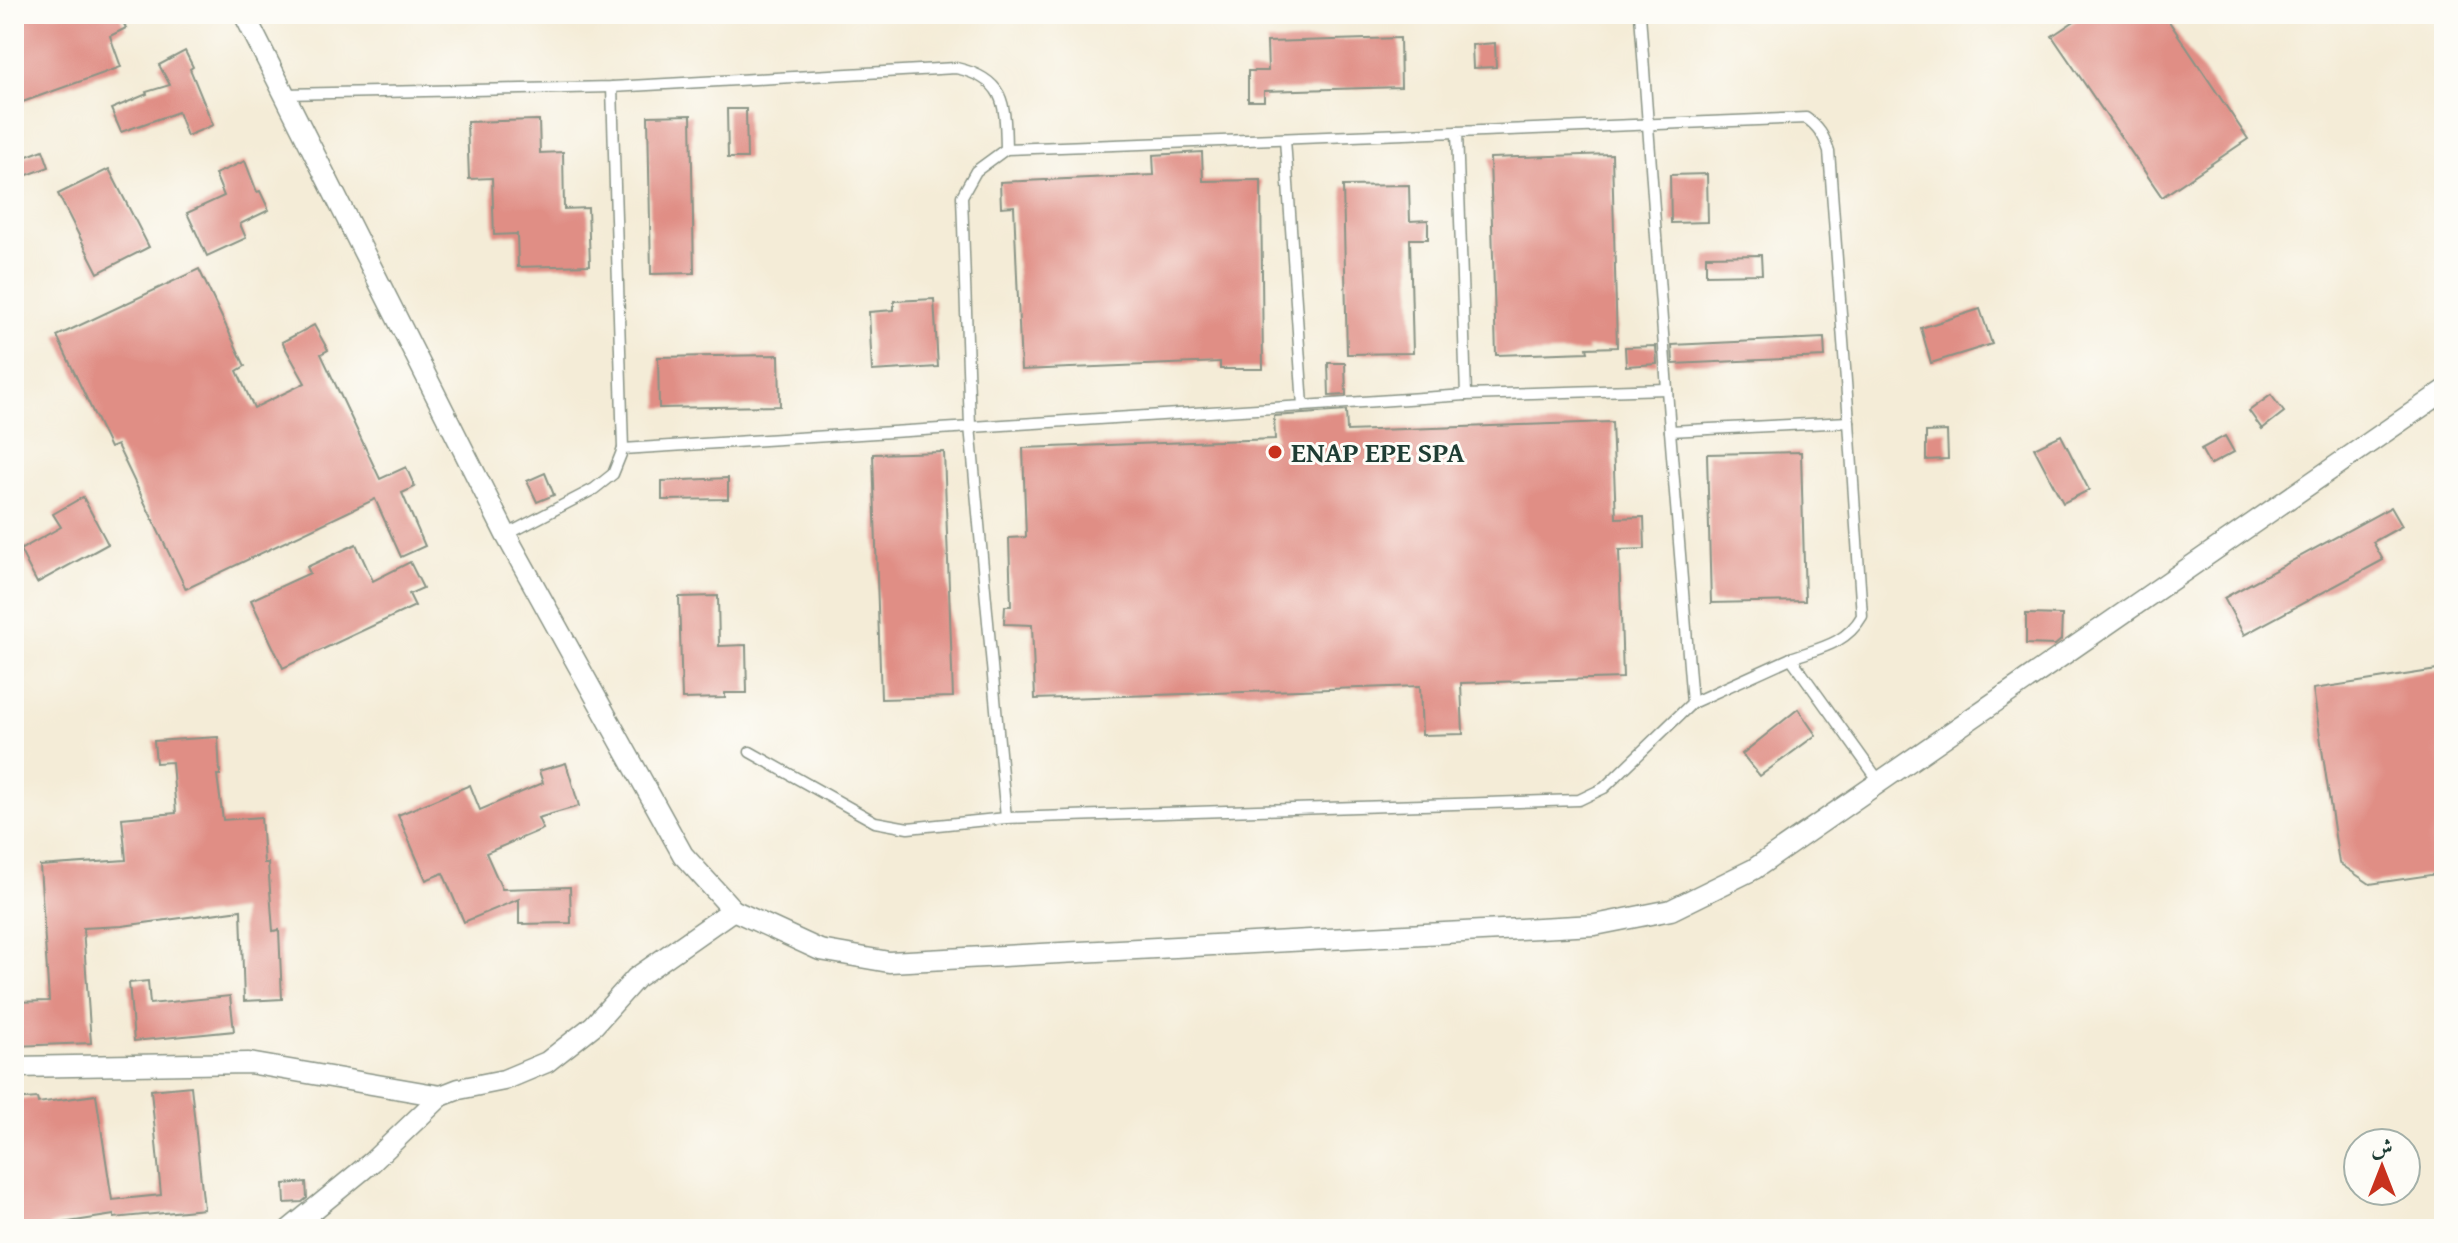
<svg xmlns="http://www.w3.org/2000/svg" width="2458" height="1243" font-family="'Gentium Book Plus',Amiri,serif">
<rect width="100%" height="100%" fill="#fdfcf7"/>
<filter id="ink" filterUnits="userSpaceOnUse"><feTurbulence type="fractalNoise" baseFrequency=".0125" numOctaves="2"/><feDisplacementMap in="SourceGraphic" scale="16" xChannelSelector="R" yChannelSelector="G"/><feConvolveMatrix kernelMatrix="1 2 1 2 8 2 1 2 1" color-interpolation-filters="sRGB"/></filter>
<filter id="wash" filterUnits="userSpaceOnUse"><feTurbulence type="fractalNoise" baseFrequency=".006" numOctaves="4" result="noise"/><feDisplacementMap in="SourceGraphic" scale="32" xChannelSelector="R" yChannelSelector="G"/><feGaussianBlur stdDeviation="1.8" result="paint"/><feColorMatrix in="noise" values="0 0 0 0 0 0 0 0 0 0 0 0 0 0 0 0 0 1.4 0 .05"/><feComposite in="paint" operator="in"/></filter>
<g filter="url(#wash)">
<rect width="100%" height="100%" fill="#f4ecd7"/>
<g id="blocks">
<g fill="#e08e85">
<path d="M14,14h105l7,14 -16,8 11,31 -107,38z"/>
<path d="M2085,14h79l84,125 -86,58 -110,-161z"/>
<path d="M1400,38l1,49 -137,4v10h-16v-30h20l-1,-29z"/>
<path d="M1495,43l1,24 -23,1 -1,-23z"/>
<path d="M185,51l8,16 -3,2 23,56 -26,11 -9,-24 -57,20 -10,-23 36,-15 -1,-2 24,-7 -11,-20z"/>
<path d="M727,109h19l1,49h-19z"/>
<path d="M691,115l3,158 -43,1 -3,-158z"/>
<path d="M539,120l1,33 23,-1 1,57 24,-1 2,57 -72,2 -1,-33 -23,1 -2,-57 -23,1 -2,-57z"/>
<path d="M43,150l6,17 -35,13v-19z"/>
<path d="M1202,152l1,29 58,-1 2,189h-43v-7l-199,8 -7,-164 -13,1 -1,-25 154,-7 -1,-20z"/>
<path d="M1612,154l5,193 -30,1 1,4 -92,3 -6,-197z"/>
<path d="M245,161l12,31 3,-1 9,19 -29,14 6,14 -39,18 -20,-43 37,-17 -9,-22z"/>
<path d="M109,169l40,78 -51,26 -40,-79z"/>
<path d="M1707,174l1,48 -37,1 -1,-48z"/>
<path d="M1409,185l1,36 18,-1v19h-18l3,114 -66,1 -4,-168z"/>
<path d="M1761,255l1,19 -56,1v-19z"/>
<path d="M199,269l46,97 -8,5 17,37 51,-25 -23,-41 32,-17 14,25 -7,4 59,125 26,-12 9,20 -13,6 23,53 -24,11 -26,-58 -189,90 -69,-144 -7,3 -53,-112z"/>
<path d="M934,299l4,68 -66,4 -3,-59 25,-2v-9z"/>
<path d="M1980,309l12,35 -61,19 -10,-35z"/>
<path d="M1824,338l1,19 -152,7 -1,-19z"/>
<path d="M1656,346l1,18 -31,2 -1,-19z"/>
<path d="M779,355l1,51 -121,2 -1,-51z"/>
<path d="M1328,363h17l1,32 -17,1z"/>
<path d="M2271,395l13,17 -22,17 -13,-18z"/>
<path d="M1346,411l1,20 265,-9 4,96 28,-1 1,32 -26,1 4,128 -162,5 2,51 -41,1 -2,-49 -385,13 -3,-74 -28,-1 1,-18h6l-2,-68 17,-1 -3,-89 252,-9 -1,-23z"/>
<path d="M1947,431l1,28 -22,1v-28z"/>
<path d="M2061,435l28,55 -26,13 -29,-55z"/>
<path d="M2225,436l9,16 -24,13 -9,-16z"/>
<path d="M944,452l9,245 -72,2 -8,-245z"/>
<path d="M1801,452l4,149 -94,2 -4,-149z"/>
<path d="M545,473l9,22 -17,7 -10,-21z"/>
<path d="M728,478v21l-66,1v-19z"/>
<path d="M83,497l25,47 -71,39 -17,-33 41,-23 -8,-13z"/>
<path d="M2391,507l11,19 -29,16 10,18 -139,75 -20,-37z"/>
<path d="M356,544l17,37 37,-19 13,26 -14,6 6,12 -132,62 -32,-68 59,-27 -3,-6z"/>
<path d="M718,596l1,50 27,-1 1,48h-22v5l-43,1 -3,-102z"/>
<path d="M2026,614l36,1 -1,25 -6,5 -29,-1z"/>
<path d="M2444,669v204l-74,11 -31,-21 -26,-174z"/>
<path d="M1798,709l18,26 -56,41 -18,-22z"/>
<path d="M218,737l2,38h-3l6,45 38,-3 3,46h4l5,68 6,-1 3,69 -38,2 -3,-91 -119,16 -39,2 8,115 -77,3v-44l35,-1 -9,-135 86,-6 -4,-42 54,-5 -4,-51 -16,1 -2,-22z"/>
<path d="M566,763l13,43 -41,12 5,11 -57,24 16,36 68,-2 1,36 -52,1v-25l-55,23 -21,-49 -17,7 -28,-65 72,-30 10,25 63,-27 -4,-12z"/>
<path d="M148,981l2,23 80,-8 4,35 -100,10 -5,-58z"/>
<path d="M191,1086l13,123 -90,9v-3l-65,10 1,4h-36v-129l23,-2 1,5 58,-8 16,105 49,-5 -10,-105z"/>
<path d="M306,1182l1,16 -5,4 -17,1 -1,-19z"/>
</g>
</g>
</g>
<g filter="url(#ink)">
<use href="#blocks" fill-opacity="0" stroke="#8a9486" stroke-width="2"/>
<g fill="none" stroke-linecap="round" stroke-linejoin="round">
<defs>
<g id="service">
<path d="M1640,14l30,417"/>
<path d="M612,87l11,362"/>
<path d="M285,94l327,-7 344,-19c50,11 49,36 50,81"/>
<path d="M1667,389l-201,6 -9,-263 349,-14c13,9 18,18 23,33l20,271"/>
<path d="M1303,406l163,-11"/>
<path d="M506,535l88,-46 19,-15 10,-25 680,-43 -18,-267"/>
<path d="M1692,703l99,-45"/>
<path d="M750,752l125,70 33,6 98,-10 573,-18 25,-12 88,-85 -22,-272 179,-9 13,194c-16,28 -42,32 -71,42l88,123"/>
<path d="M1006,818l-36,-392 -8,-230 14,-25 30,-22 451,-17"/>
</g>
<g id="minor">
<path d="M244,14l262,521 177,320 50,55 87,40 69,12 706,-37 76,-15 83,-41 690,-478"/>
<path d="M14,1067l235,-4 192,33"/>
<path d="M290,1229l82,-67 69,-66 18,-7 45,-9 43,-18 47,-37 42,-47 97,-68"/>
</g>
</defs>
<use href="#service" stroke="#8a9486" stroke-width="13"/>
<use href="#minor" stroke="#8a9486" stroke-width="23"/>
<use href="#service" stroke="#fff" stroke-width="10"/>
<use href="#minor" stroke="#fff" stroke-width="20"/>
</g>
</g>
<circle fill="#c8321e" stroke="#fdfcf7" stroke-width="3" cx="1275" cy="452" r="8"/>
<g text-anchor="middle" stroke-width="6" stroke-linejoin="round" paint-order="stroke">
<g font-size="28" font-weight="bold" fill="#1f3d34" stroke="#fdfcf7" text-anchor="start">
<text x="1291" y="462">ENAP EPE SPA</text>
</g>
</g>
<rect width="2458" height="1243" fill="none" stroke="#fdfcf7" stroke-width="48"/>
<g transform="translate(2382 1167)"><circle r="38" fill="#fdfcf7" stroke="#a4b0a9" stroke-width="2"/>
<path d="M0-6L14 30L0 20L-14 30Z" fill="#c8321e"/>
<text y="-12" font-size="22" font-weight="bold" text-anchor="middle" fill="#1f3d34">ش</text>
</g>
</svg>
